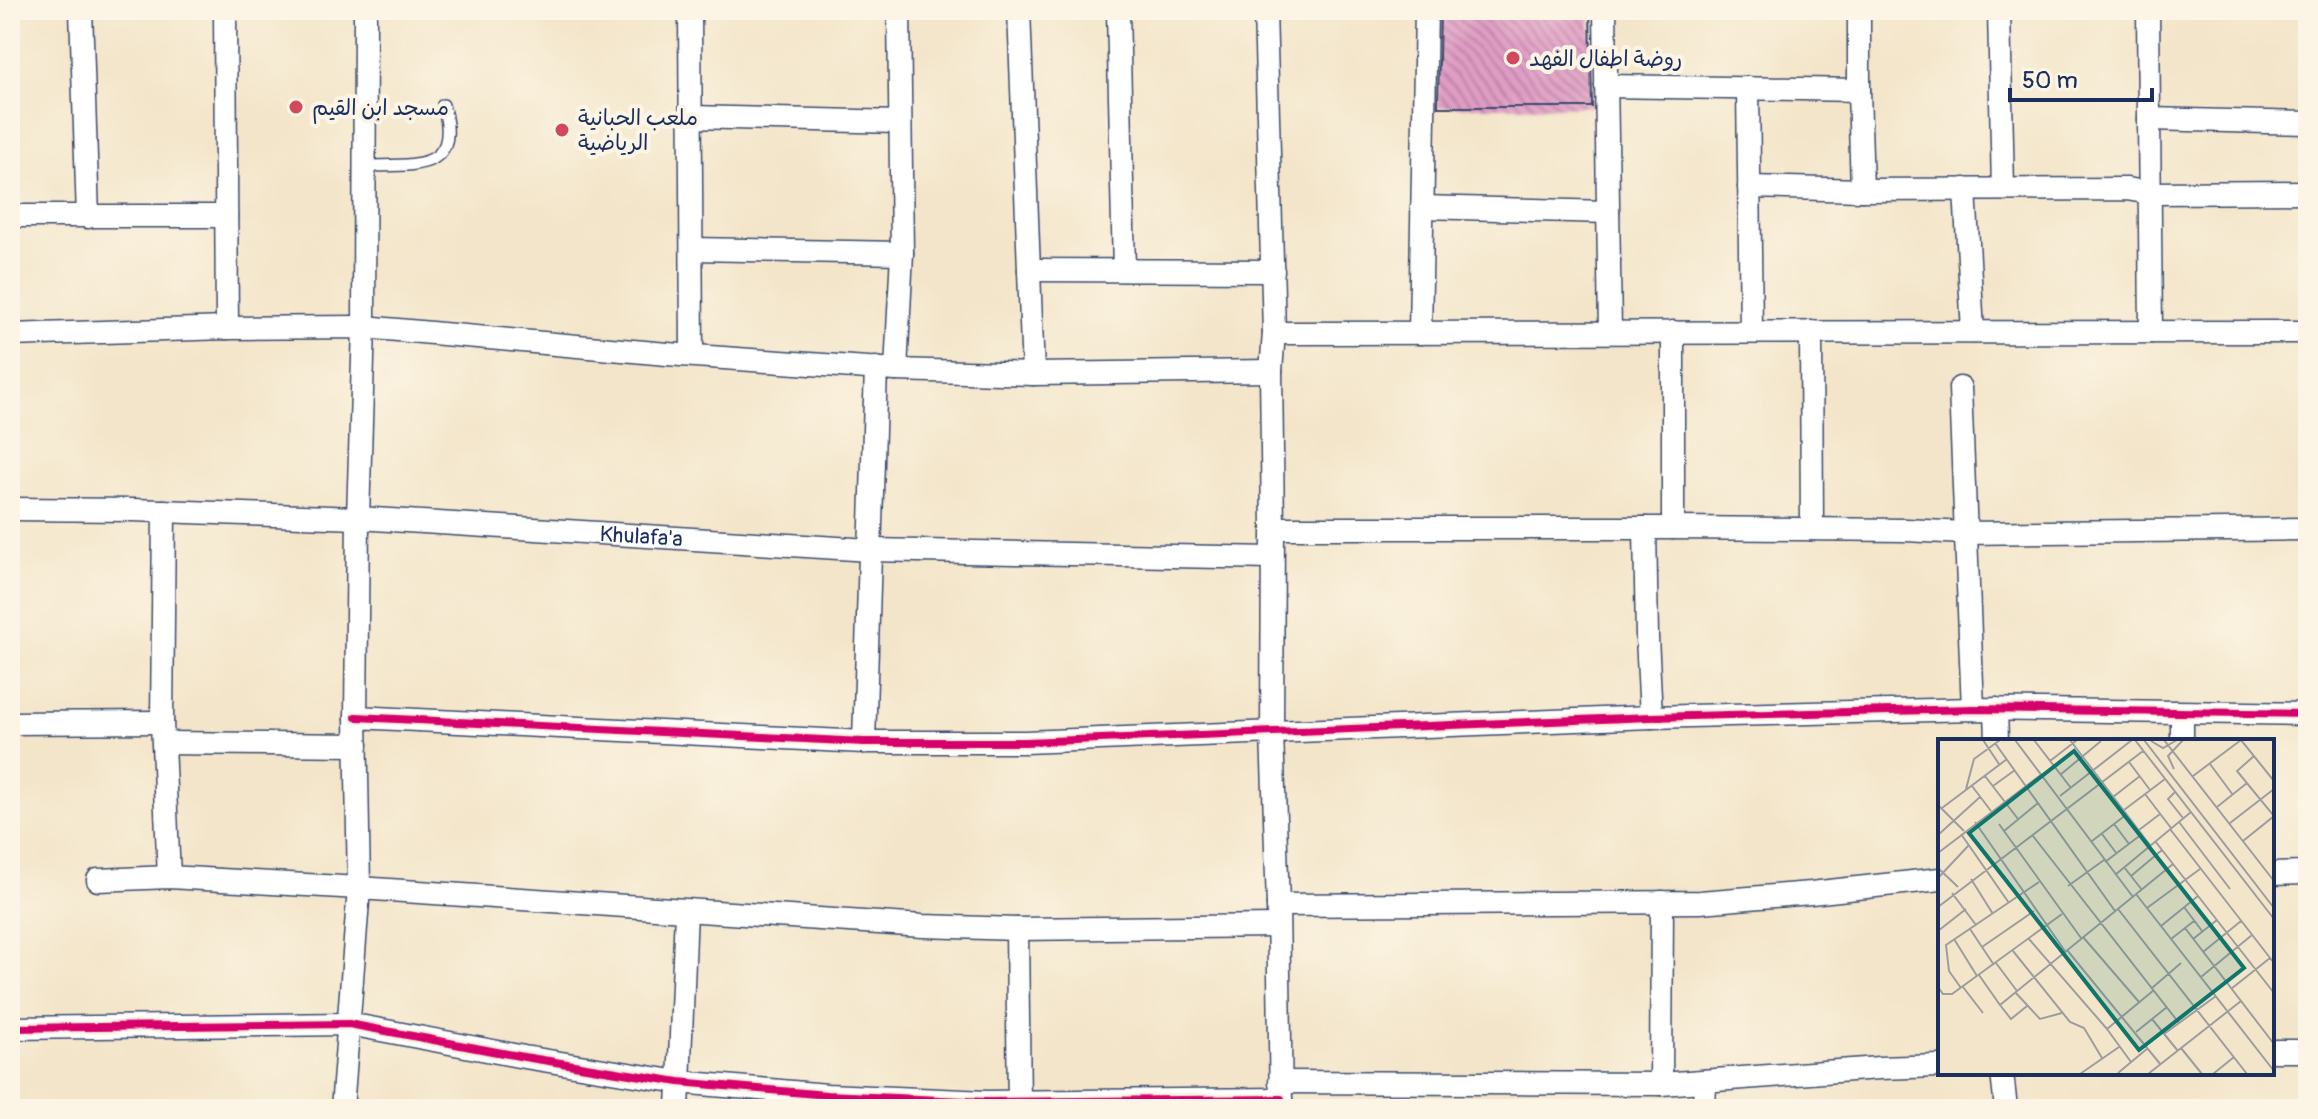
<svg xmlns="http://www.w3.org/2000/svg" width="2318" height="1119" font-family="Pangolin,'Playpen Sans Arabic',sans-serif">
<defs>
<pattern id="building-back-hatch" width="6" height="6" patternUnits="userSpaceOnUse" patternTransform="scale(2)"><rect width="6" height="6" fill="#e09cc4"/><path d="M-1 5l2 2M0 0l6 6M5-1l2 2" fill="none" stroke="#b580a2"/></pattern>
</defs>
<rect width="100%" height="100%" fill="#fcf5e5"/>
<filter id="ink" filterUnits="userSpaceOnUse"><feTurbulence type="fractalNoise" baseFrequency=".0125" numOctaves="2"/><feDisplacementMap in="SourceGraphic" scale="16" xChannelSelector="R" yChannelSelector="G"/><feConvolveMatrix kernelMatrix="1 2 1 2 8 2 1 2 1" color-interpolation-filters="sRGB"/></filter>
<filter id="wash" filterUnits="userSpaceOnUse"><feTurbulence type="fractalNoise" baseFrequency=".006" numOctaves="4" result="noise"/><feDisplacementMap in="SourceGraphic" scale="32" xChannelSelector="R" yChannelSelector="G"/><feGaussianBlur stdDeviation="1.8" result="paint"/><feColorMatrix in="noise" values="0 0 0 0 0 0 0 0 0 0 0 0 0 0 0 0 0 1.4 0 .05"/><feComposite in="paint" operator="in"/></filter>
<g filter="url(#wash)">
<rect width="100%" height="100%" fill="#f3e5c9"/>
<g id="blocks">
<path fill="url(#building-back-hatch)" d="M1440,10h150l2,97h-154z"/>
</g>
</g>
<g filter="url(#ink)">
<use href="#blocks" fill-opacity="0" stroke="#3b4a6e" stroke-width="2"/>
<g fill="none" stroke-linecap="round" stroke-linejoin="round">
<defs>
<path id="service" d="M364,166c47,-2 99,8 79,-61"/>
<g id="minor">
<path d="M81,10l7,207"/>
<path d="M225,10l2,318"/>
<path d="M690,10l2,345"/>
<path d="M1019,10l14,364"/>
<path d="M1118,10l6,260"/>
<path d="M1265,10l9,323 -3,38 2,157 -1,205 6,172 3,204"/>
<path d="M1605,10l5,322"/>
<path d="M1859,10v80l3,100"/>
<path d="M1999,10l4,179"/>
<path d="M2148,10l3,322"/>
<path d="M1606,86l253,4"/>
<path d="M1748,88l3,244"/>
<path d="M691,117l209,5"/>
<path d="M2149,119l159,4"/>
<path d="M1749,187l113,3 265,-1 23,4 158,-1"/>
<path d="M1965,189l8,143"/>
<path d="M1422,207l186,5"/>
<path d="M10,216h216"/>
<path d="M692,249l210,4"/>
<path d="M1029,270l244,1"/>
<path d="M1673,332v196"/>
<path d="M1811,332l1,197"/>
<path d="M1274,333l1034,-1"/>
<path d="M1420,333l6,-323"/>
<path d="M10,335l217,-7 137,-1 303,27 229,16 137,4 238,-3"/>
<path d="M896,370l6,-117 -3,-243"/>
<path d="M1960,388l13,321"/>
<path id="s1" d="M10,509l123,1 225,8 512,32 402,8"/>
<path d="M164,511l-2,211 7,155"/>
<path d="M1273,528h400l233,2 59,3 343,-4"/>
<path d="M1645,528l2,109 4,80"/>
<path d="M1996,709l1,32"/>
<path d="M2182,713v28"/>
<path d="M356,717l508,25h161l626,-25 322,-8 335,5"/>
<path d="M10,723l152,-1"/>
<path d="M864,742l12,-374"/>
<path d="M164,743l193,2"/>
<path d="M2272,874l36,-1"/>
<path d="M98,880l71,-3 190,11 564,38 94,3 260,-3"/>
<path d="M1278,905l422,-3 111,-9 129,-14"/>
<path d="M1017,929l2,180"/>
<path d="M10,1028l339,-4 175,33 155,25 148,13 160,7 294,-3"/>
<path d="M2272,1051h36"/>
<path d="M2002,1073l4,36"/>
<path d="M1280,1082l381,2 218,-16 61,-2"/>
<path d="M1661,1084l1,-182"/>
<path d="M342,1109l17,-221 -3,-171 2,-199 6,-191 1,-317"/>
<path d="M678,1109l8,-198"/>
<path d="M1704,1109l1,-28"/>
</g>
</defs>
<use href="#service" stroke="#3b4a6e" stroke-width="14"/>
<use href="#minor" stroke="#3b4a6e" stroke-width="25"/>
<use href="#service" stroke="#fff" stroke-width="11"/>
<use href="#minor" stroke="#fff" stroke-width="22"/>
<defs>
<g id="cycleway">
<path d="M356,717l508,25h161l626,-25 322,-8 335,5"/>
<path d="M10,1028l339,-4 175,33 155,25 148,13 160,7 294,-3"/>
</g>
</defs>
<use href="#cycleway" stroke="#fcf5e5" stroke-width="13"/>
<use href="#cycleway" stroke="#d6006c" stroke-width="8"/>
</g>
</g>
<g fill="#d1495b" stroke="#fcf5e5" stroke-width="3">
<circle cx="1513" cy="58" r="8"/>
<circle cx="296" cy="107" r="8"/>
<circle cx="562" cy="130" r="8"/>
</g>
<g text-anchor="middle" stroke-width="8" stroke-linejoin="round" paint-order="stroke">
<g font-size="22" fill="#1b2f5e" stroke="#fcf5e5" text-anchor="start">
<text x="1529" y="66">روضة اطفال الفهد</text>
<text x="312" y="115">مسجد ابن القيم</text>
<text x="578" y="125">ملعب الحبانية<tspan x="578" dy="25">الرياضية</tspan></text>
</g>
<g font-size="22" fill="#1b2f5e" stroke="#fcf5e5">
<text dy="8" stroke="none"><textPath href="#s1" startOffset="632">Khulafa'a</textPath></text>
</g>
</g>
<g transform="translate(1938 739)">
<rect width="336" height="336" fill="#f3e5c9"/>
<path fill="none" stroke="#9d9c9e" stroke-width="2" d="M45,1l16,24M77,1l118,157M96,1l37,48M132,1l80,105M197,1l139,179M206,1l130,168M226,1l110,141M303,1l33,41M213,2l12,7 14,-8M57,4l120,168M112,22l27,-21M191,23l21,28M272,25l23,31M236,30l-6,-13 15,-16M122,36l41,-34M47,37l33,43M255,37l48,-36M34,47l19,25M55,47l22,-16M28,50l8,-30 26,-19M237,53l-7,7 15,19M207,55l26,34M122,57l72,-56M175,58l27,-21M0,66l26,26M279,68l30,-24M4,69l65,-49M186,71l41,-31M37,83l90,129M241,83l51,67M292,84l44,-34M61,85l82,114M176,85l15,20M232,90l104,134M201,91l21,-16M66,92l34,-28M23,95l48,69M164,95l15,20M0,96l42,-38M95,97l146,187M154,102l35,-27M217,102l119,152M305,102l31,-25 -37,-45 17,-15M0,114l104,-79M167,123l37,-28M186,128l18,23M0,129l20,19M177,136l76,-63M193,137l31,-26M0,139l31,-33M33,140l22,35M130,147l36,-26M14,154l24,32M198,155l138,177M0,168l205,-156M246,168l18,24M209,169l53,-39M180,170l129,165M223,187l37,-30M247,189l89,116M32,190l24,36M0,192l28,-22M145,198l56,65M16,200l23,37M91,200l78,90 47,-39M233,200l23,-18M255,200l24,-19M44,208l52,-36M129,211l94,115M75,212l57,71 14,6 18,30M265,213l38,-31M58,224l21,28M41,236l21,30 173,-141M263,238l51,-42M0,248l5,7h9l110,-80M25,248l20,26M23,249l-12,-17 -3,-26 93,-63M214,249l29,-25M293,250l39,-31M77,253l25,27 22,-6M62,266l11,14 16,-13M214,280l26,32M169,290l24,33M198,293l31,-25M226,295l52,-38M243,309l21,26M180,334l30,-25M142,335l39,-27M210,335l93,-73M275,335l21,-17"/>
<path fill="#0f766e" fill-opacity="0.15" stroke="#0f766e" stroke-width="4" d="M136,12l170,217 -105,82 -170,-217z"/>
<rect width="336" height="336" fill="none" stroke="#1b2f5e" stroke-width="4"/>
</g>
<rect width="2318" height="1119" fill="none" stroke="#fcf5e5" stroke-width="40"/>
<path d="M2010 88v12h142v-12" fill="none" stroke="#1b2f5e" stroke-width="4"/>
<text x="2022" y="88" font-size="24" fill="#1b2f5e" stroke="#fcf5e5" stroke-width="6" paint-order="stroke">50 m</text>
</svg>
